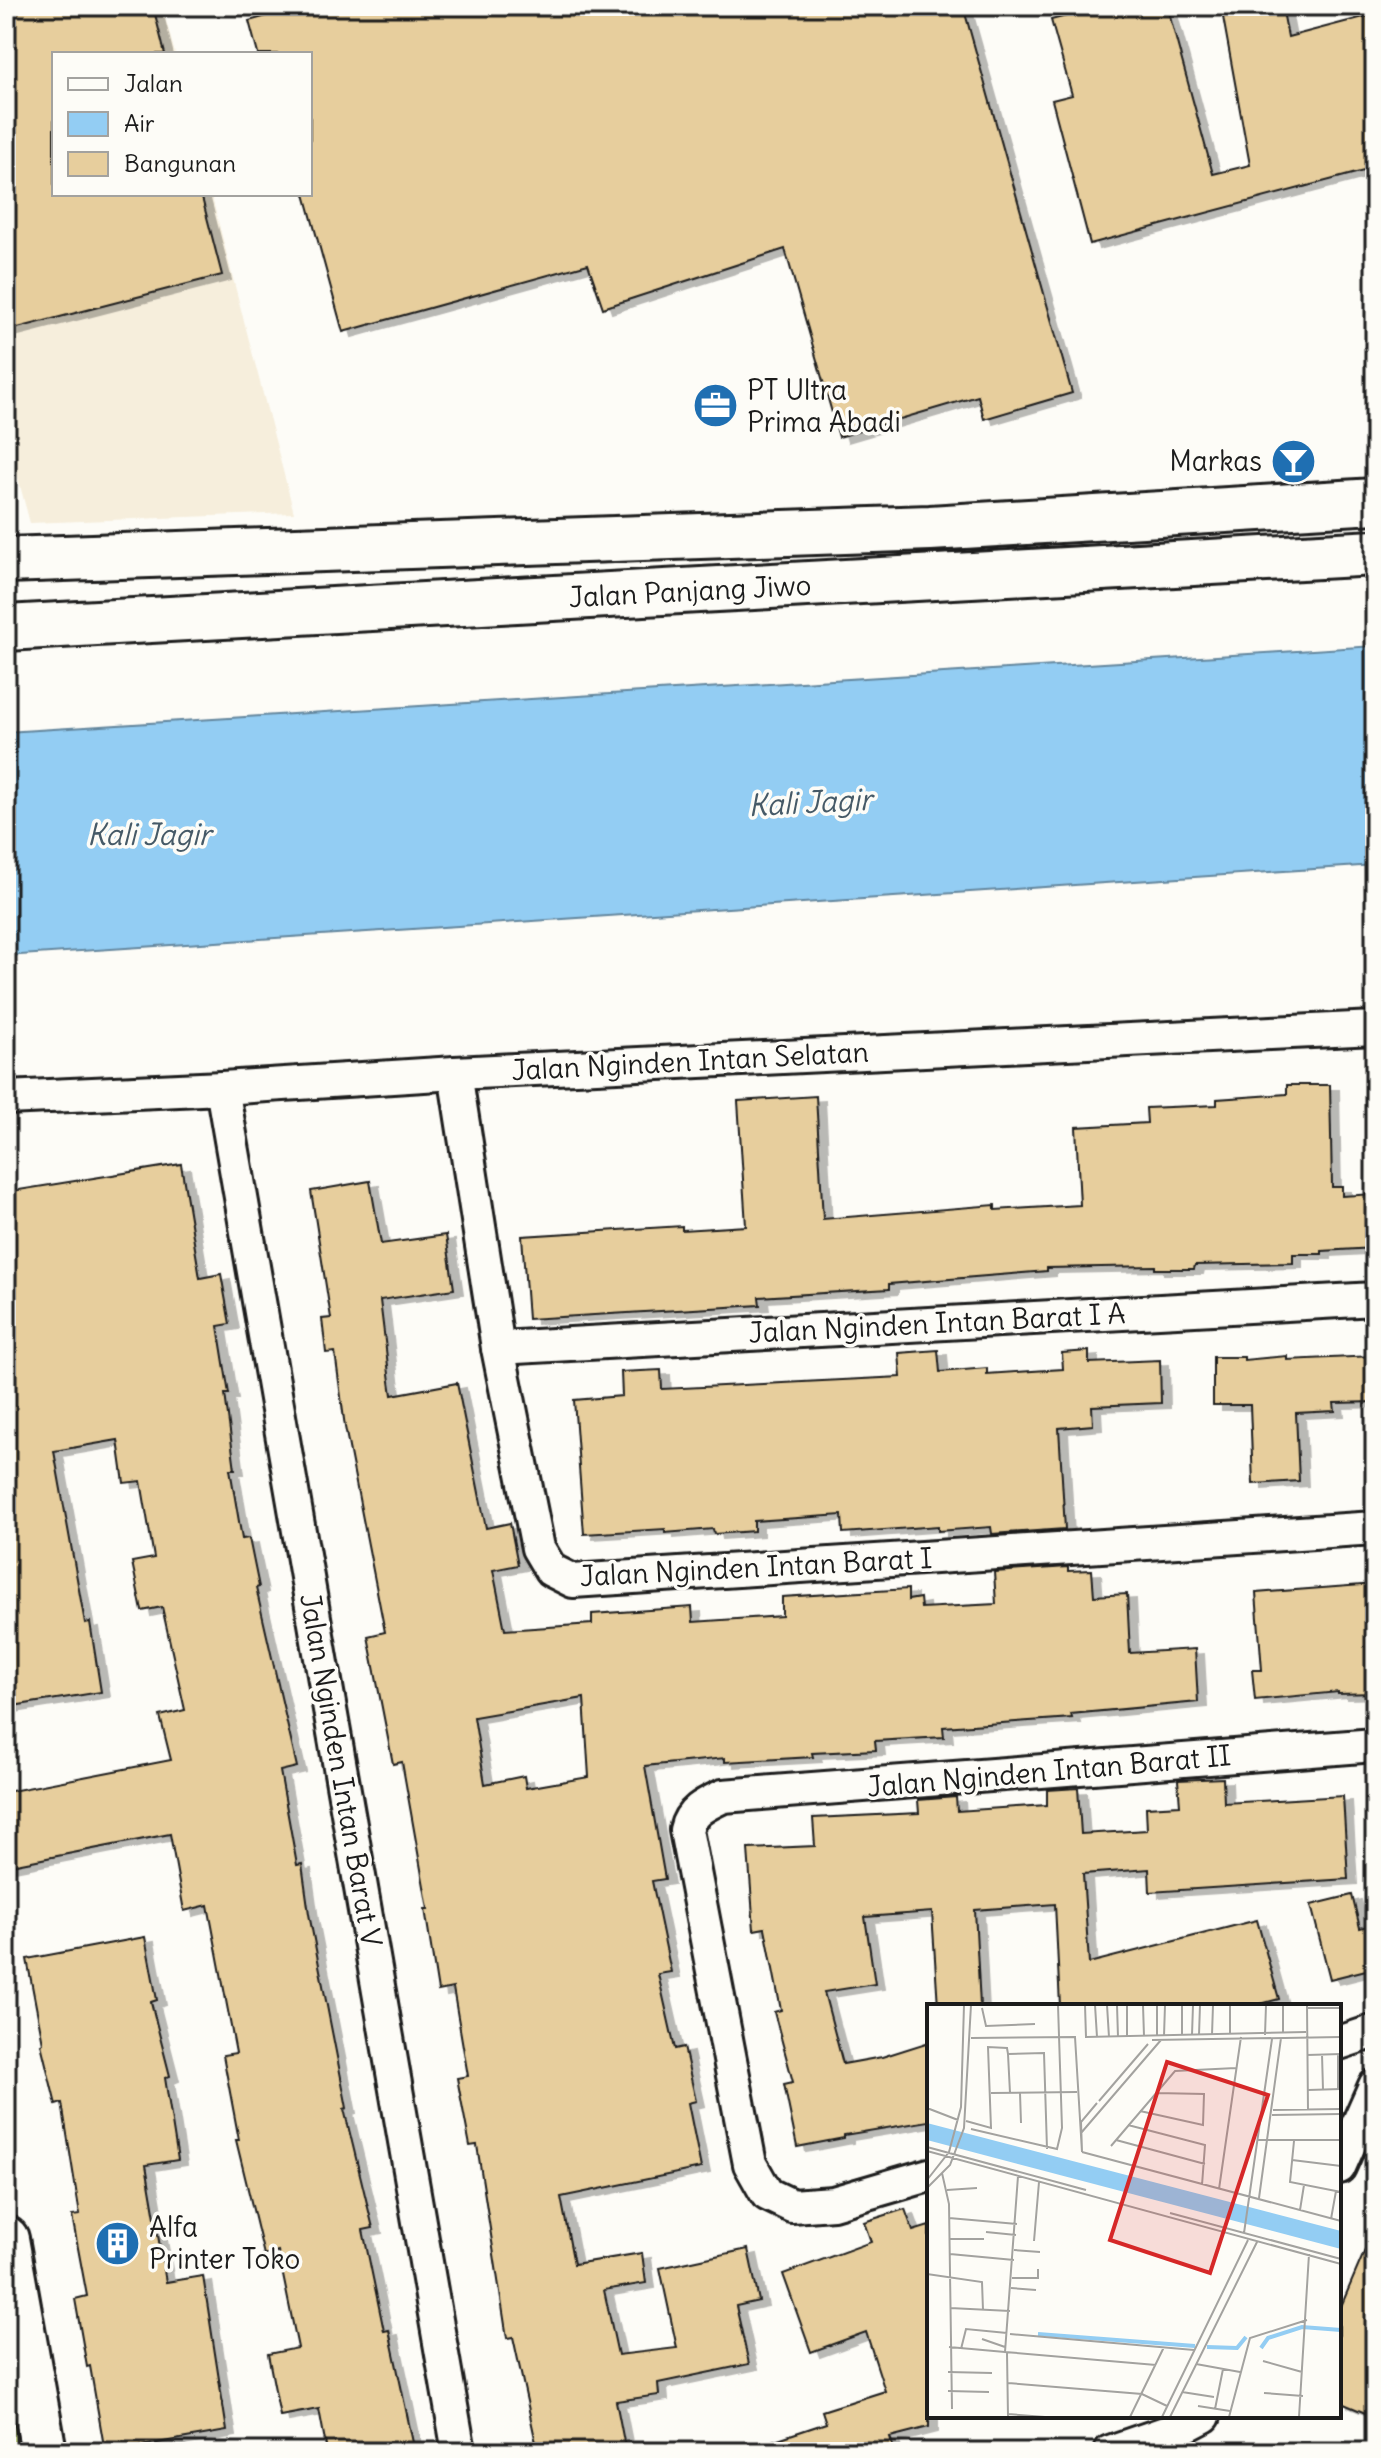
<svg xmlns="http://www.w3.org/2000/svg" width="1381" height="2458" font-family="Delius,sans-serif">
<defs>
<filter id="shadow"><feDropShadow dx="9" dy="5" stdDeviation="0" flood-color="#0004"/></filter>
</defs>
<rect width="100%" height="100%" fill="#fdfcf7"/>
<filter id="ink" filterUnits="userSpaceOnUse"><feTurbulence type="fractalNoise" baseFrequency=".0125" numOctaves="2"/><feDisplacementMap in="SourceGraphic" scale="16" xChannelSelector="R" yChannelSelector="G"/><feConvolveMatrix kernelMatrix="1 2 1 2 8 2 1 2 1" color-interpolation-filters="sRGB"/></filter>
<g filter="url(#ink)">
<path fill="#f6eedc" d="M6,6h156l13,48h-121v140h157l83,319 -264,10 -24,-90z"/>
<path fill="#cede92" stroke="#757d57" stroke-width="2" d="M6,2360l16,92h-16z"/>
<path fill="#93cdf3" stroke="#63869d" stroke-width="2" d="M1375,646v219l-1369,91v-224z"/>
<g fill="#e7ce9d" stroke="#1c1c1c" stroke-width="2" fill-rule="evenodd" filter="url(#shadow)">
<path d="M6,6h147l12,48h-111v140h147l21,81 -216,56z"/>
<path d="M302,6h661l109,387 -88,26 -6,-23 -139,41 -54,-188 -182,59 -15,-44 -245,68 -38,-138h5v-140h-52l-9,-33z"/>
<path d="M1105,6h62l46,168 37,-9 -29,-159h61l6,31 87,-23v154l-285,76 -38,-144 20,-5 -21,-75z"/>
<path d="M1287,1085h43l2,102h10v9l33,-2v54l-53,3v3h-29v9l-98,2 -1,4h-39v-3l-108,2v3l-158,13v5l-130,8 1,8 -232,14 -6,-83 160,-10v4l64,-4 -8,-125 78,-5 7,123 172,-14v5l85,-5 -4,-78 71,-4 -1,-15 71,-3v-6l70,-5z"/>
<path d="M181,1164l19,114 21,-4 9,50 -12,2 11,68h-4l10,75h-5l12,70 7,-1 10,49 -3,1 41,179 -17,4 17,94 5,-1 7,50 38,194 -3,1 29,119 -10,2 21,101 5,-1 26,122h-88l-8,-43 -39,7 -12,-62 30,-6 -20,-97 -14,4 -28,-115h3l-16,-85 13,-2 -28,-148 -24,6 -14,-77 -164,32v-74l165,-32 -11,-44 25,-6 -23,-103 -20,4 -10,-49 22,-4 -13,-77 -17,2 -6,-43 -64,11 31,172 5,-1 11,70 -95,15v-515z"/>
<path d="M370,1181l11,63 65,-9 8,54 -74,11 9,74 3,21 65,-12 29,145 24,-5 8,42 -25,5 12,60 87,-6v-10l100,-7 1,15 89,-6v-19l126,-8v11l12,-2 1,10 75,-4 -2,-32 74,-5v4l24,-1 2,26 33,-2 3,59 65,-4 3,53 -127,12 1,4 -129,9 1,10 -69,4 1,9 -64,3 1,4 -88,5v-4l-80,8 20,113 -13,2 19,91 -13,2 17,75 9,-2 12,54 -8,2 13,65 -140,29 13,67 68,-11 4,30 -42,7 14,65 59,-7 -17,-80 88,-19 11,52 -23,5 13,58 -91,19 1,12 -43,6 10,51h-88l-25,-115 -6,1 -30,-193 -7,1 -13,-68 11,-2 -15,-88 -15,3 -13,-82h3l-26,-147 -9,2 -25,-128 17,-4 -40,-205 -10,-75 -9,1 -4,-34 9,-1 -20,-127zM584,1698l5,79 -63,11 -2,-12 -39,8 -11,-67z"/>
<path d="M938,1350l2,22 47,-4v6l76,-5 -1,-16 27,-2v12l71,-3 1,43 -69,3 1,19 -34,3 6,101 -73,5 -1,-7 -53,4v-5l-95,7 -1,-18 -88,6v10l-40,3 -1,-5 -48,4v-4l-81,5 -10,-134 48,-4 -1,-24 40,-2 1,19 239,-12 -2,-24z"/>
<path d="M1287,1356v4l87,-4 1,46 -41,1 1,8 -39,2 3,68 -46,3 -3,-79h-37v-48h31v3z"/>
<path d="M1375,1584v109l-37,1v-2l-83,8 -3,-30h10l-6,-77z"/>
<path d="M1223,1778l1,25 119,-7 5,83 -198,13 -1,-23 -66,5 6,89 168,-43 22,79 -26,7h-193l-5,-102 -80,6 5,96h-42l-6,-94 -67,5 10,67 -51,8 19,72 39,-7 47,-15v79l-85,14v3l-47,9 -13,-63 9,-2 -19,-70 7,-2 -16,-82 -11,2 -6,-81 67,-3 -2,-28 106,-5 -1,-13 38,-3 1,14 90,-6v-15l31,-2 3,46 66,-4 -1,-23 34,-2 -2,-25z"/>
<path d="M1352,1895l8,33 15,-4v32l-8,2 3,11 -40,10 -19,-74z"/>
<path d="M145,1937l12,63 -6,2 19,74 -5,2 13,82 -32,5 20,117 37,-6 24,155 -122,21 -15,-86 -3,1 -12,-68 12,-3 -15,-80 8,-1 -18,-112 -6,2 -15,-61 2,-1 -16,-84z"/>
<path d="M905,2209l8,22 16,-5v201l-39,10 5,15h-140l-1,-5 72,-24 -4,-12 63,-20 -19,-59 -55,20 -28,-78 88,-32 -7,-20z"/>
<path d="M1375,2227v190l-36,-15v-91z"/>
</g>
<g fill="none" stroke-linecap="round" stroke-linejoin="round">
<defs>
<g id="street">
<path d="M455,1073l43,275 40,200 13,22 22,11 802,-53"/>
<path d="M222,1088l237,1364"/>
<path d="M6,1098l216,-10 233,-15 920,-45"/>
<path d="M498,1348l877,-49"/>
<path d="M1339,2043l36,-12"/>
<path d="M1339,2167l36,-81"/>
<path d="M929,2175l-96,28 -41,3 -25,-12 -17,-30 -64,-334c4,-19 20,-26 37,-34l652,-51"/>
<path d="M1110,2452l73,-25 21,-11"/>
</g>
<path id="secondary" d="M6,2239l38,213"/>
<g id="primary">
<path d="M6,560l924,-32 445,-27"/>
<path d="M6,628l1369,-75"/>
</g>
</defs>
<use href="#street" stroke="#1c1c1c" stroke-width="38"/>
<use href="#secondary" stroke="#1c1c1c" stroke-width="50"/>
<use href="#primary" stroke="#1c1c1c" stroke-width="50"/>
<use href="#street" stroke="#fdfcf7" stroke-width="32"/>
<use href="#secondary" stroke="#fdfcf7" stroke-width="44"/>
<use href="#primary" stroke="#fdfcf7" stroke-width="44"/>
</g>
</g>
<defs>
<symbol id="office-disc" viewBox="-11 -11 22 22"><circle r="9.5" fill="#1f6fb2" stroke="#fdfcf7"/><path d="M-6-3h4V-5.5h4V-3h4V5H-6ZM-1-4.5V-3h2v-1.5ZM-6 0V1H6V0Z" fill="#fff"/></symbol>
<symbol id="bar-disc" viewBox="-11 -11 22 22"><circle r="9.5" fill="#1f6fb2" stroke="#fdfcf7"/><path d="M-6-5H6L.8 .8V4.5H3.5V6h-7V4.5H-.8V.8Z" fill="#fff"/></symbol>
<symbol id="building-disc" viewBox="-11 -11 22 22"><circle r="9.5" fill="#1f6fb2" stroke="#fdfcf7"/><path d="M-4-6H4V6H1V3H-1V6H-4ZM-2.5-4.3h1.7v1.8h-1.7ZM.8-4.3h1.7v1.8H.8ZM-2.5-1h1.7V.8h-1.7ZM.8-1h1.7V.8H.8Z" fill="#fff"/></symbol>
</defs>
<g fill-rule="evenodd">
<use href="#office-disc" x="690" y="380" width="51" height="51"/>
<use href="#bar-disc" x="1268" y="436" width="51" height="51"/>
<use href="#building-disc" x="92" y="2218" width="51" height="51"/>
</g>
<g text-anchor="middle" stroke-width="7" stroke-linejoin="round" paint-order="stroke">
<g font-size="28" fill="#1c1c1c" stroke="#fdfcf7" text-anchor="start">
<text x="747" y="400">PT Ultra<tspan x="747" dy="32">Prima Abadi</tspan></text>
<text x="1262" y="471" text-anchor="end">Markas</text>
<text x="149" y="2237">Alfa<tspan x="149" dy="32">Printer Toko</tspan></text>
</g>
<g font-size="28" fill="#1c1c1c" stroke="#fdfcf7">
<text transform="translate(690 591) rotate(-3)" y="10">Jalan Panjang Jiwo</text>
<text transform="translate(690 1061) rotate(-3)" y="10">Jalan Nginden Intan Selatan</text>
<text transform="translate(937 1323) rotate(-3)" y="10">Jalan Nginden Intan Barat I A</text>
<text transform="translate(756 1567) rotate(-3)" y="10">Jalan Nginden Intan Barat I</text>
<text transform="translate(341 1770) rotate(80)" y="10">Jalan Nginden Intan Barat V</text>
<text transform="translate(1049 1771) rotate(-5)" y="10">Jalan Nginden Intan Barat II</text>
</g>
<g font-size="30" font-style="italic" fill="#465a67" stroke="#fdfcf7">
<text transform="translate(810 803) rotate(-3)" y="10">Kali Jagir</text>
<text x="149" y="845">Kali Jagir</text>
</g>
</g>
<g transform="translate(927 2004)">
<rect width="414" height="414" fill="#fdfcf7"/>
<path d="M0,119l414,108v18l-414,-109z" fill="#93cdf3"/>
<path fill="none" stroke="#93cdf3" stroke-width="4" d="M111,330l157,12M280,343l30,1 9,-11M334,344l7,-10 34,-11 39,3"/>
<path fill="none" stroke="#a3a29f" stroke-width="2" d="M158,1l1,32 220,-5M168,1l2,32M180,1l2,32M190,1l1,32M200,1v32M216,1l1,31M230,1v31M380,1l1,105M55,4l4,18 49,-2M380,4h34M356,29v-28M303,30v-29M255,31v-30M265,31l1,-30M272,31l1,-30M285,31l1,-30M338,31l1,-30M237,32l1,-31M44,34l104,-1 7,115M225,36l189,-3M81,50l36,-1 3,96M81,50l2,39M395,50l1,36M411,50v36M380,51l34,-1M0,78l1,26M381,86l33,-1M64,89l86,-1M93,89l1,30M172,97l49,-57M0,104l31,12M346,106l68,-1M213,107l63,14 1,-31 -48,-1M345,111l69,-1M39,117l25,7 -3,-81 19,1 1,6M201,121l77,20 -3,40M44,125l86,20 5,-21 -4,-123M154,129l80,-93M189,136l89,24M331,136h83M367,137l-4,41 51,10M184,142l64,-75 61,-3M0,143l159,43M0,147l414,113M155,148l259,69M155,148l-1,-30 16,-19M365,156l49,6M15,169l7,31 3,205M91,172l-13,176 151,13M0,176l22,-28 12,-45 3,-102M0,184l23,-23 14,-37 7,-123M292,185l22,-152M20,186l30,-2M332,194l22,-160M373,206l4,-25M243,209l171,46M22,214l68,6M404,215l5,-28M59,228l30,3M317,229l28,-194M22,235h35M107,237l5,-59M87,246l26,2M23,250l64,6M0,270l55,8 1,28M85,274h26v-9M84,284l25,2M23,304l60,3M83,330l184,16M55,335l23,8M22,343l56,5M34,345l5,-20 41,4M80,349l1,64M336,357l39,11M269,360l44,8M21,368l44,1M81,379l134,11 25,12M21,387l41,1M255,388l32,5M337,389l39,3M271,402l32,5M288,405l8,-40M81,410l37,3M203,413l34,-70M235,413l86,-177M243,413l87,-175M302,413l21,-79 57,-18M372,413l10,-163"/>
<path fill="#d62828" fill-opacity="0.15" stroke="#d62828" stroke-width="4" d="M240,58l101,33 -58,178 -100,-33z"/>
<rect width="414" height="414" fill="none" stroke="#1c1c1c" stroke-width="4"/>
</g>
<rect width="1381" height="2458" fill="none" stroke="#fdfcf7" stroke-width="32"/>
<rect x="16" y="16" width="1349" height="2426" fill="none" stroke="#1c1c1c" stroke-width="3" filter="url(#ink)"/>
<rect x="52" y="52" width="260" height="144" fill="#fdfcf7" stroke="#a3a29f" stroke-width="2"/>
<rect x="68" y="78" width="40" height="12" fill="#fdfcf7" stroke="#a3a29f" stroke-width="2"/>
<text x="124" y="92" font-size="24" fill="#1c1c1c">Jalan</text>
<rect x="68" y="112" width="40" height="24" fill="#93cdf3" stroke="#a3a29f" stroke-width="2"/>
<text x="124" y="132" font-size="24" fill="#1c1c1c">Air</text>
<rect x="68" y="152" width="40" height="24" fill="#e7ce9d" stroke="#a3a29f" stroke-width="2"/>
<text x="124" y="172" font-size="24" fill="#1c1c1c">Bangunan</text>
</svg>
